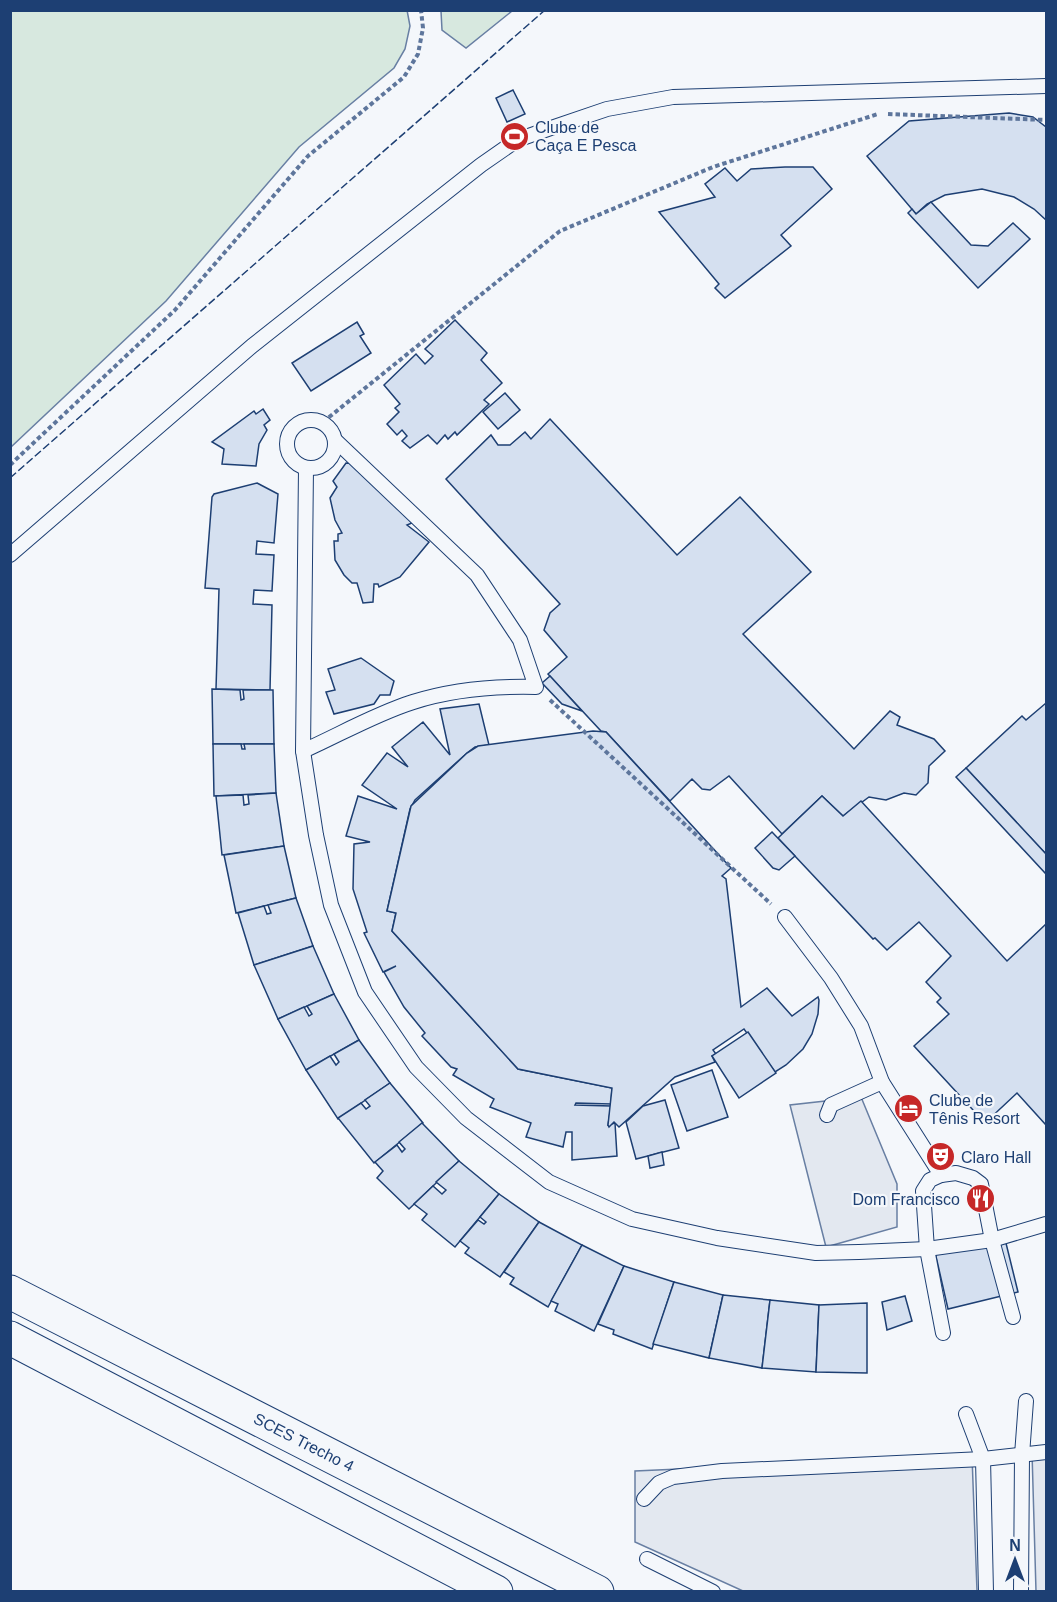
<svg xmlns="http://www.w3.org/2000/svg" width="1057" height="1602" font-family="Arial,sans-serif">
<rect width="100%" height="100%" fill="#f4f7fb"/>
<g fill="#d7e8df" stroke="#687fa3" stroke-width="1.5">
<path d="M11,10h396l3,16 -5,23 -11,19 -95,79 -133,154 -155,146z"/>
<path d="M441,11v-1l71,1 -46,37 -24,-18z"/>
</g>
<g fill="#e3e8f0" stroke="#687fa3" stroke-width="1.5">
<path d="M861,1097l36,87v43l-71,20 -36,-142z"/>
<path d="M1046,1451v140h-10l-4,-139z"/>
<path d="M972,1456l5,135h-234l-108,-49v-71z"/>
</g>
<g fill="#d5e0f0" stroke="#1d3f73" stroke-width="1.5">
<path d="M513,90l12,24 -18,8 -11,-24z"/>
<path d="M1009,113l24,4 13,10v93l-12,-11 -20,-12 -32,-8 -37,6 -18,9 -11,10 -49,-58 42,-35z"/>
<path d="M785,167h28l19,22 -51,46 10,11 -66,52 -10,-10 4,-4 -60,-72 56,-15 -10,-13 20,-16 12,13 14,-12z"/>
<path d="M931,202l40,43 17,1 25,-23 17,16 -52,49 -70,-75 4,-4 4,5z"/>
<path d="M455,320l32,33 -6,7 21,23 -18,17 5,4 -32,31 -2,-3 -7,7 -3,-4 -8,9 -9,-9 -18,13 -8,-7 5,-5 -5,-6 -5,5 -10,-11 12,-12 -4,-4 5,-4 -16,-19 32,-31 9,10 8,-8 -8,-7z"/>
<path d="M357,322l7,12 -4,2 11,17 -60,38 -19,-28z"/>
<path d="M505,393l15,17 -22,19 -15,-17z"/>
<path d="M263,409l7,11 -6,5 3,5 -8,14 -3,22 -34,-2 2,-15 -12,-7 42,-31 2,3z"/>
<path d="M550,419l127,136 63,-58 71,75 -68,62 111,115 36,-38 10,6 -3,8 37,14 11,12 -16,15 -1,17 -12,12 -12,-2 -18,7 -17,-3 -26,19 -21,-20 -40,38 -53,-58 -19,14 -8,-1 -10,-10 -22,22 -64,-69 -5,-1 -53,-57 19,-17 -23,-27 6,-17 10,-9 -114,-125 45,-44 7,10h12l15,-13 6,7z"/>
<path d="M346,463l23,1 43,59 -5,2 22,17 -29,35 -21,10 -1,-3h-4l-1,18 -10,1 -6,-20h-5l-8,-8 -9,-15 -1,-19h4v-7l4,-1 -7,-13 -5,-22 7,-11 -4,-6z"/>
<path d="M257,483l21,11 -4,49 -17,-2 -1,13 18,1 -2,36 -18,-1 -1,14 19,1 -2,85 -54,-1 3,-100 -14,-1 7,-91 2,-3z"/>
<path d="M361,658l33,23 -4,14h-10l-6,9 -40,10 -8,-22 9,-2 -7,-21z"/>
<path d="M550,676l32,35 -20,-7 -20,-21z"/>
<path d="M212,689l28,1 1,10 3,-1 -1,-9h30l1,54h-61z"/>
<path d="M1046,703v151l-80,-86 56,-52 4,4z"/>
<path d="M479,704l10,41 -14,2 -8,6 -52,47 -5,9 -23,102 9,2 -4,18 126,138 94,19 -1,16 -35,-1 -1,2 36,1 -3,19 7,-2 2,33 -45,4v-28h-6l-3,15 -37,-10 5,-14 -41,-16 4,-8 -41,-24 4,-6 -6,-2 -29,-31 3,-3 -21,-26 -20,-35 12,-6 -13,6 -19,-39 3,-1 -14,-43 1,-45 16,-2 -24,-6 12,-40 39,13 -35,-24 25,-32 21,14 -16,-20 31,-25 27,33 -10,-46z"/>
<path d="M593,731l13,1 125,136 -9,8 4,3 15,128 26,-19 25,28 26,-19 1,3 -1,14 -6,20 -9,15 -17,16 -11,7 -31,-43 -31,21 3,4 -4,2 3,6 -40,15 -56,50 -5,-5 -5,5 -1,-2 4,-37 -94,-19 -126,-138 4,-18 -9,-2 24,-105 56,-53 11,-7z"/>
<path d="M213,744h28l1,5h3l-1,-5h30l2,49 -62,3z"/>
<path d="M966,768l80,86v20l-90,-97z"/>
<path d="M276,793l8,53 -62,9 -6,-59 27,-1 1,10 5,-1 -1,-9z"/>
<path d="M822,796l21,20 18,-15 146,160 39,-37v201l-29,-32 -32,30 -71,-77 35,-32 -12,-12 4,-4 -15,-16 25,-26 -32,-34 -32,28 -12,-12 -2,1 -95,-101z"/>
<path d="M772,832l23,24 -16,14 -6,-2 -18,-20z"/>
<path d="M284,846l12,52 -60,15 -12,-58z"/>
<path d="M296,898l17,48 -59,19 -16,-52 26,-7 3,8 4,-1 -3,-8z"/>
<path d="M313,946l21,48 -56,25 -24,-54z"/>
<path d="M334,994l25,46 -53,30 -28,-51 26,-12 5,9 3,-2 -5,-8z"/>
<path d="M748,1032l28,41 -37,25 -27,-42z"/>
<path d="M359,1040l31,43 -52,36 -32,-49 24,-14 6,9 3,-3 -5,-8z"/>
<path d="M712,1070l16,47 -41,14 -16,-46z"/>
<path d="M390,1083l33,40 -49,40 -36,-45 23,-15 5,6 4,-3 -5,-6z"/>
<path d="M665,1100l14,48 -43,11 -10,-37 17,-16z"/>
<path d="M422,1123l37,38 -50,48 -32,-31 6,-7 -8,-9 22,-17 5,7 3,-3 -6,-7z"/>
<path d="M662,1152l2,13 -14,3 -2,-12z"/>
<path d="M459,1161l40,33 -44,53 -33,-27 5,-6 -13,-10 19,-18 9,8 4,-4 -10,-8z"/>
<path d="M499,1194l40,28 -39,55 -35,-24 4,-5 -9,-7 18,-21 6,4 2,-2 -6,-5z"/>
<path d="M539,1222l43,23 -34,62 -38,-23 4,-6 -10,-6z"/>
<path d="M1004,1235l14,57 -70,17 -13,-57z"/>
<path d="M582,1245l42,21 -30,65 -39,-20 3,-7 -7,-3z"/>
<path d="M624,1266l50,16 -22,67 -39,-15 1,-4 -16,-6z"/>
<path d="M674,1282l49,13 -14,63 -56,-14z"/>
<path d="M723,1295l47,5 -8,68 -53,-10z"/>
<path d="M905,1296l7,25 -25,9 -5,-28z"/>
<path d="M770,1300l49,5 -3,67 -54,-4z"/>
<path d="M867,1303v70l-51,-1 3,-67z"/>
</g>
<g fill="none" stroke-linecap="round" stroke-linejoin="round">
<defs>
<g id="service">
<circle cx="311" cy="444" r="24"/>
<path d="M306,468l-3,283 13,84 15,70 34,87 51,75 50,51 83,64 83,37 85,19 99,15 43,-1 68,-3 65,-9 54,-16"/>
<path d="M10,555l242,-209 229,-181 36,-25 34,-12 56,-19 66,-12 373,-11"/>
<path d="M303,751c36,-16 72,-37 110,-49 41,-13 81,-16 123,-15l-16,-47 -43,-65 -141,-134"/>
<path d="M785,917l46,61 30,48 21,56 59,93"/>
<path d="M827,1115l4,-10 51,-23"/>
<path d="M943,1333l-16,-84 -4,-58 7,-11 11,-5 15,-2 17,5 8,6 11,56 21,77"/>
<path d="M966,1414l17,45 3,133"/>
<path d="M644,1499l15,-16 14,-6 49,-6 261,-12 63,-7"/>
<path d="M647,1559l66,33"/>
<path d="M1021,1592l1,-137 4,-54"/>
</g>
<g id="tertiary">
<path d="M10,1292l587,300"/>
<path d="M10,1338l486,254"/>
</g>
</defs>
<use href="#service" stroke="#1d3f73" stroke-width="16"/>
<use href="#tertiary" stroke="#1d3f73" stroke-width="35"/>
<g stroke="#5e769c" stroke-width="4" stroke-dasharray="4.5 3" stroke-linecap="butt">
<path d="M888,114l158,6"/>
<path d="M323,422l237,-191 153,-64 165,-53"/>
<path d="M10,465l165,-155 133,-154 96,-79 14,-23 5,-26 -2,-18"/>
<path d="M550,700l221,204"/>
</g>
<use href="#service" stroke="#f4f7fb" stroke-width="14"/>
<use href="#tertiary" stroke="#f4f7fb" stroke-width="33"/>
<path stroke="#1d3f73" stroke-width="1.5" stroke-dasharray="8 3" stroke-linecap="butt" d="M10,478l535,-468"/>
</g>
<defs>
<symbol id="stadium-disc" viewBox="-11 -11 22 22"><circle r="9.5" fill="#c62828" stroke="#f4f7fb"/><path d="M0-5a6.5 5 0 1 0 0 10a6.5 5 0 1 0 0-10ZM-3.5-1.8h7v3.6h-7Z" fill="#fff"/></symbol>
<symbol id="hotel-disc" viewBox="-11 -11 22 22"><circle r="9.5" fill="#c62828" stroke="#f4f7fb"/><path d="M-6-4.5h1.5V1H6V5H4.5V3h-9V5H-6ZM-4 0a1.8 1.8 0 1 1 3.6 0ZM.5 0V-2.5h3Q6-2.5 6 0Z" fill="#fff"/></symbol>
<symbol id="theatre-disc" viewBox="-11 -11 22 22"><circle r="9.5" fill="#c62828" stroke="#f4f7fb"/><path d="M-5-5.5Q0-4 5-5.5V0Q5 5 0 6Q-5 5-5 0ZM-3.3-2.5H-1v1.5H-3.3ZM1-2.5H3.3v1.5H1ZM-2.8 1Q0 5.5 2.8 1Z" fill="#fff"/></symbol>
<symbol id="restaurant-disc" viewBox="-11 -11 22 22"><circle r="9.5" fill="#c62828" stroke="#f4f7fb"/><path d="M-5-6h1v4h1v-4h1v4h1v-4h1v5L-1.5 .5V6h-2V.5L-5-1ZM5-6V6H3V1.5H1.5Q1.5-4 5-6Z" fill="#fff"/></symbol>
</defs>
<g fill-rule="evenodd">
<use href="#stadium-disc" x="498" y="120" width="33" height="33"/>
<use href="#hotel-disc" x="892" y="1092" width="33" height="33"/>
<use href="#theatre-disc" x="924" y="1140" width="33" height="33"/>
<use href="#restaurant-disc" x="964" y="1182" width="33" height="33"/>
</g>
<g text-anchor="middle" stroke-width="4.5" stroke-linejoin="round" paint-order="stroke">
<g font-size="16" fill="#1d3f73" stroke="#f4f7fb" text-anchor="start">
<text x="535" y="133">Clube de<tspan x="535" dy="18">Caça E Pesca</tspan></text>
<text x="929" y="1106">Clube de<tspan x="929" dy="18">Tênis Resort</tspan></text>
<text x="961" y="1163">Claro Hall</text>
<text x="960" y="1205" text-anchor="end">Dom Francisco</text>
</g>
<g font-size="16" fill="#1d3f73" stroke="#f4f7fb">
<text transform="translate(304 1442) rotate(27)" y="6">SCES Trecho 4</text>
</g>
</g>
<rect width="1057" height="1602" fill="none" stroke="#1d3f73" stroke-width="24"/>
<g transform="translate(1015 1560)" stroke="#f4f7fb" stroke-width="4.5" paint-order="stroke">
<path d="M0-4.5L10 22L0 15L-10 22Z" fill="#1d3f73"/>
<text y="-9" font-size="16" font-weight="bold" text-anchor="middle" fill="#1d3f73">N</text>
</g>
</svg>
